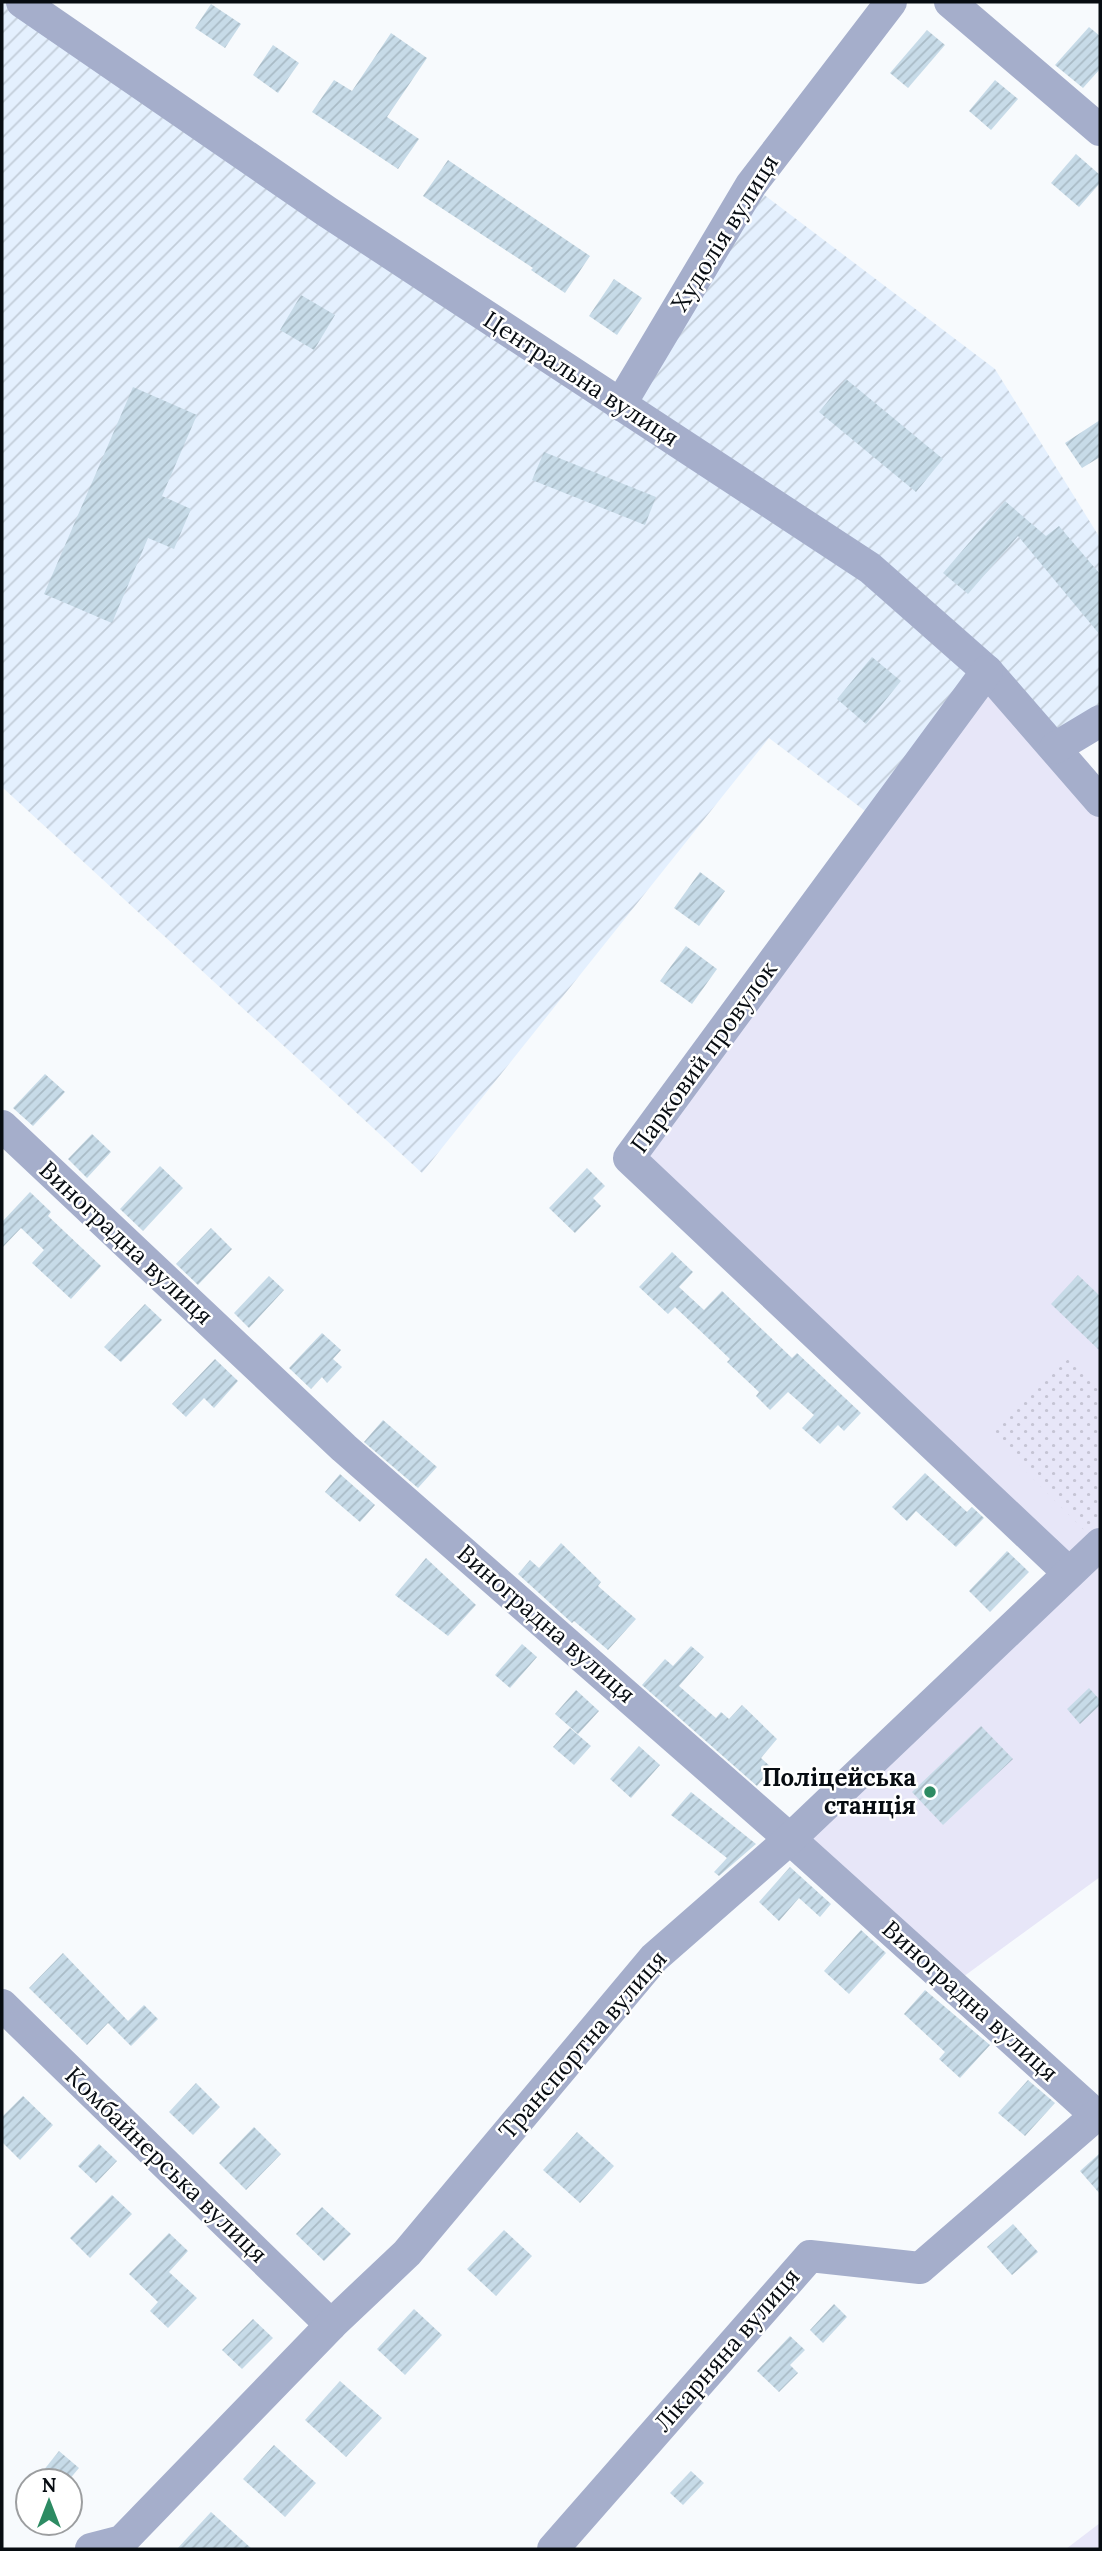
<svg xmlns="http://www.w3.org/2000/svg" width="1102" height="2551" font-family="Lora,serif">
<defs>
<pattern id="industrial-furrows" width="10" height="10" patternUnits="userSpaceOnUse" patternTransform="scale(1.75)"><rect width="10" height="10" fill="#e4f0fe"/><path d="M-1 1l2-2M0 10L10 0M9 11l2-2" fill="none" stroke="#c2cdd9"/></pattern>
<pattern id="park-dots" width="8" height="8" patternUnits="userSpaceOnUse" patternTransform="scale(1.75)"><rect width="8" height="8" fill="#e7e6f8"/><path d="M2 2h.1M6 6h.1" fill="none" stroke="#c5c4d4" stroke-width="1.8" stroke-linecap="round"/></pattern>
<pattern id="building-hatch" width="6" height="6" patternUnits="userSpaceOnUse" patternTransform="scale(1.75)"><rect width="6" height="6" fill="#c7dbe8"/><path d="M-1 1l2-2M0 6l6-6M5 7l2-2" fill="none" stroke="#a9bbc6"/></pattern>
</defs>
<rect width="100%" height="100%" fill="#f7fafd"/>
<path fill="url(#industrial-furrows)" d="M2,2h20l597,402 132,-219 244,184 105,169v183l-223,99 -108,-82 -347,435 -420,-386z"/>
<g fill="#e7e6f8">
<path d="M987,671l113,130v1076l-148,108 -162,-146 279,-266 -440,-415z"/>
<path d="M1100,2523v26h-34z"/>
</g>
<path fill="url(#park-dots)" d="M1069,1358l31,31v127l-15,15 -95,-96z"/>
<g fill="url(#building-hatch)">
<path d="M211,4l30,20 -16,24 -30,-20z"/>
<path d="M1089,27l11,9v33l-17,19 -28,-23z"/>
<path d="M927,30l18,15 -37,43 -18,-15z"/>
<path d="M391,33l36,25 -40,59 32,22 -21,30 -86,-57 22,-32 18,11z"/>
<path d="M273,45l26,18 -21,30 -25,-18z"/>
<path d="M995,80l23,19 -27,31 -22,-19z"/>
<path d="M1076,154l24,21v8l-21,24 -28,-24z"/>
<path d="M448,160l142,96 -25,37 -34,-23 2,-2 -110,-72z"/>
<path d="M614,279l28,19 -25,37 -28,-19z"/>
<path d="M301,295l34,20 -21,35 -34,-20z"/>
<path d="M846,379l97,80 -27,33 -97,-80z"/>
<path d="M133,387l64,28 -35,81 29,13 -17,40 -26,-11 -36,85 -68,-29z"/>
<path d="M1100,420v37l-18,11 -17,-25z"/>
<path d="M544,452l112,45 -11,28 -113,-45z"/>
<path d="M1005,501l41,35 13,-10 41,48v61l-82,-99 -50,58 -25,-21z"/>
<path d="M872,657l29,24 -35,43 -29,-25z"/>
<path d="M700,872l25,19 -26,35 -25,-18z"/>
<path d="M686,946l31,23 -25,35 -32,-23z"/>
<path d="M45,1074l20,18 -32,34 -20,-18z"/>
<path d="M92,1134l19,18 -24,26 -19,-19z"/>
<path d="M160,1166l23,22 -40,43 -23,-22z"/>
<path d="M587,1168l18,18 -12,12 8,8 -26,27 -26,-25z"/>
<path d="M30,1192l21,20 -3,4 53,50 -30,33 -39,-36 12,-13 -23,-22 -19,20v-26z"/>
<path d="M211,1228l21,21 -34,36 -22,-21z"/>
<path d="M672,1252l21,20 -14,15 25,23 18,-19 70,67 5,-5 64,60 -17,18 -6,-6 -18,19 -18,-16 12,-13 -26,-23 -18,18 -14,-14 3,-4 -32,-30 3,-3 -55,-52 -7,7 -29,-27z"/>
<path d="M1078,1275l22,21v55l-49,-47z"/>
<path d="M269,1276l15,14 -35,38 -15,-15z"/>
<path d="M145,1304l17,16 -41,42 -17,-15z"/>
<path d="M322,1333l19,17 -8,9 9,8 -15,16 -5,-6 -11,12 -22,-21z"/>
<path d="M215,1359l23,22 -24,27 -10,-10 -18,19 -14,-13z"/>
<path d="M383,1420l54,47 -19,21 -54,-46z"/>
<path d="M925,1473l42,39 5,-5 12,11 -28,29 -40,-36 -9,10 -15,-14z"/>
<path d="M340,1474l35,31 -15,17 -35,-30z"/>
<path d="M561,1543l40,39 -3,4 38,33 -28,31 -34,-29 -2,2 -54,-49 12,-14 9,8z"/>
<path d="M1007,1551l22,21 -39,40 -21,-21z"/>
<path d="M426,1558l50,47 -28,31 -53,-41z"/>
<path d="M522,1644l15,13 -27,31 -15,-13z"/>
<path d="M691,1646l13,11 -25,29 37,32 5,-6 8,7 13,-14 35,34 -16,19 11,10 -15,18 -115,-101 23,-26 8,7z"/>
<path d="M1089,1688l11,12v5l-20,19 -13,-15z"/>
<path d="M576,1690l23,21 -21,23 -23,-20z"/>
<path d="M981,1726l32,33 -70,66 -31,-33z"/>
<path d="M570,1728l21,18 -17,19 -21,-18z"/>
<path d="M639,1746l21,19 -29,33 -21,-19z"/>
<path d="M691,1792l65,52 -37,32 -5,-4 13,-14 -56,-43z"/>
<path d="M790,1867l41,37 -11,13 -21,-19 -20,23 -20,-19z"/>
<path d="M861,1930l25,23 -37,41 -25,-23z"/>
<path d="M63,1953l65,68 16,-16 14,14 -27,27 -23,-23 -21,22 -58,-57z"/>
<path d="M925,1990l65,55 -30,33 -21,-19 6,-7 -41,-38z"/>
<path d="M1028,2080l27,23 -30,33 -27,-23z"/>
<path d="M196,2083l24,24 -27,28 -24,-23z"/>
<path d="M23,2096l30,29 -33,35 -18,-18v-25z"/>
<path d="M254,2127l27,27 -35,36 -27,-27z"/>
<path d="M577,2132l37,34 -34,37 -37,-33z"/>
<path d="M99,2144l18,17 -21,22 -18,-17z"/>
<path d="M1100,2153v41l-20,-23z"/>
<path d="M112,2195l20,19 -42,44 -20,-20z"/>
<path d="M322,2207l29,27 -27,27 -28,-27z"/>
<path d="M1013,2224l25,28 -26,23 -25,-28z"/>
<path d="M504,2230l28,26 -36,40 -29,-27z"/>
<path d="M169,2233l19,18 -19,21 28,26 -29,30 -18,-17 8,-9 -29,-28z"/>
<path d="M834,2304l13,13 -24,26 -13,-13z"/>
<path d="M414,2309l28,26 -37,40 -28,-26z"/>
<path d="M253,2319l20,19 -31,31 -20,-19z"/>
<path d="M790,2336l15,14 -15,15 8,8 -19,19 -22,-21z"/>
<path d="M340,2381l42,37 -36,39 -41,-37z"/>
<path d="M274,2445l42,38 -31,34 -42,-38z"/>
<path d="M59,2451l20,17 -11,13h-33z"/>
<path d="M691,2471l13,12 -21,22 -13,-12z"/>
<path d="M211,2512l41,37h-75z"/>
</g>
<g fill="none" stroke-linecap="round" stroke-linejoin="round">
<g stroke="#a5aecb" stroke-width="32">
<path d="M22,2l304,209 544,357 117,103 113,130"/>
<path d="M950,2l150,128"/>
<path d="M620,405l131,-220 140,-183"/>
<path d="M987,671l-358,487 440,415"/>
<path d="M1055,748l45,-27"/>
<path d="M2,1126l342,322 446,391 306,276"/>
<path d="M2,2005l329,320"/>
<path d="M91,2549l31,-8 209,-216 76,-72 247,-295 136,-119 310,-295"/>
<path d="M553,2549l257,-293 110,12 180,-156"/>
</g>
</g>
<circle fill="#2d8b63" stroke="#fff" stroke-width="2.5" cx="930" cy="1792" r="7"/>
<g text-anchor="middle" stroke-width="5" stroke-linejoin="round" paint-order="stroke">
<g font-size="24" fill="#070c11" stroke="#fff">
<text transform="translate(725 233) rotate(-58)" y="8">Худолія вулиця</text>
<text transform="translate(581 379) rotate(33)" y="8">Центральна вулиця</text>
<text transform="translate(704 1057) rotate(-54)" y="8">Парковий провулок</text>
<text transform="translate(126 1243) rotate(43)" y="8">Виноградна вулиця</text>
<text transform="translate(546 1624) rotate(41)" y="8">Виноградна вулиця</text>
<text transform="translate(970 2001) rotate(42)" y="8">Виноградна вулиця</text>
<text transform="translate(583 2045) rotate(-49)" y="8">Транспортна вулиця</text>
<text transform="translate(166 2165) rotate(44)" y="8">Комбайнерська вулиця</text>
<text transform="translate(727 2350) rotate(-49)" y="8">Лікарняна вулиця</text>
</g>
<g font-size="24" font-weight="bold" fill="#070c11" stroke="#fff" text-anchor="end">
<text x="916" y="1786">Поліцейська<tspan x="916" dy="28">станція</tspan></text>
</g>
</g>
<rect width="1102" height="2551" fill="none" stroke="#070c11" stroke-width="7"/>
<g transform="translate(49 2502)"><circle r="33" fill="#ffffff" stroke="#9c9ea0" stroke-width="2"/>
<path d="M0-5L12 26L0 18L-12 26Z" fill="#2d8b63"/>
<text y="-10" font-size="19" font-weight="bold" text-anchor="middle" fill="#070c11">N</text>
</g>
</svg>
